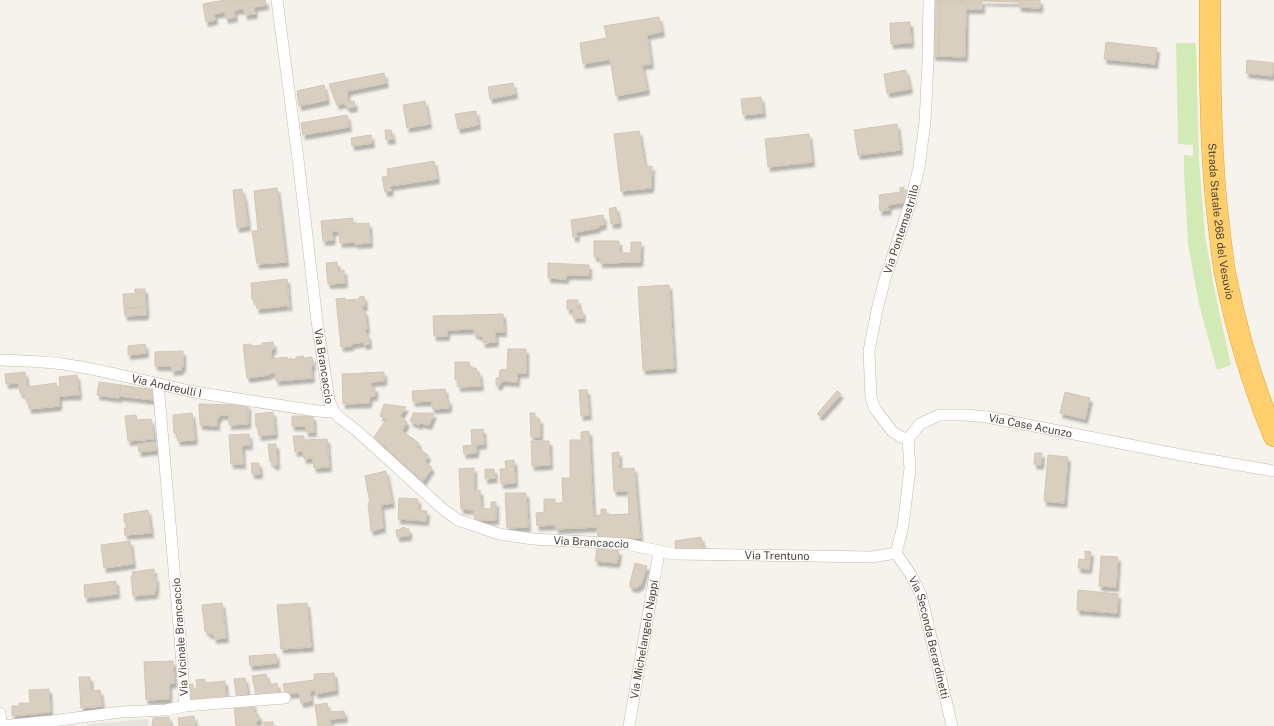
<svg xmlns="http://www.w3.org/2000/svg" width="1274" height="726" font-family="'Public Sans',sans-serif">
<defs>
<filter id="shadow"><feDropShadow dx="2.5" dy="4.5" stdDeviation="1" flood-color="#0004"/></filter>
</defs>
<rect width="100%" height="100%" fill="#f6f3ec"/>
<path fill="#e6e2dd" d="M148,719v7h-61v-2z"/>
<path fill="#d2eab5" d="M1176,43h20l3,118 6,74 10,58 16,72 -14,5 -18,-66 -11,-60 -4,-70v-19l9,1v-11l-15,-1z"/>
<g fill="#d8cfc1" stroke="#d3c7b4" filter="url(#shadow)">
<path d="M225,0h40l1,5 -12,2 1,7 -10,1 -1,-6 -10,1 1,7 -9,2 -1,-7 -11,2 1,6 -9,2 -3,-18z"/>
<path d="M934,0h48v9h-16v-7h-32z"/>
<path d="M983,0h36v2l-36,-1z"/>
<path d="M1019,0h21v8l-21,-1z"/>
<path d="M934,2h6l-1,54h-6z"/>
<path d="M940,2h26l-1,55 -26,-1z"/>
<path d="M659,17l3,15 -15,3 4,29 -9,1 5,25 -31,6 -6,-37 -27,5 -3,-21 27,-5 -3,-12z"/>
<path d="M910,22l1,21 -20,1 -1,-21z"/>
<path d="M1106,42l51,6 -2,16 -51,-5z"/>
<path d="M1247,60l27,3 -2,13 -26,-3z"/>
<path d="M906,70l4,19 -23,4 -3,-19z"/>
<path d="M384,73l2,10 -39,8 1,11 6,-1 1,6 -7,1 -4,-5 -7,2 -8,-21z"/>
<path d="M513,83l2,11 -25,5 -2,-12z"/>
<path d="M324,85l3,15 -28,6 -2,-15z"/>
<path d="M761,97l2,16 -20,2 -2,-16z"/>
<path d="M425,101l4,23 -22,4 -4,-23z"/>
<path d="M476,111l2,14 -20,4 -3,-15z"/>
<path d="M347,115l2,12 -46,8 -2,-12z"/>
<path d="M897,124l3,26 -42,5 -4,-25z"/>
<path d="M385,130h6l2,9 -7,1z"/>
<path d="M639,131l6,36 7,-1 -1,22 -30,3 -7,-57z"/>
<path d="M809,134l3,28 -44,5 -3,-28z"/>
<path d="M371,135l1,8 -20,3 -1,-8z"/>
<path d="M434,161l3,18 -47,7 1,5 -6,1 -3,-15 6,-1 -1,-7z"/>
<path d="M904,187v4l5,-1 -2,12 -19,3 1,5 -9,1 -1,-6 1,-1 -1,-9 21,-3v-4z"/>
<path d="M277,188l9,74 -29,2 -5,-33h6l-4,-40z"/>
<path d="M242,189l1,7h1l4,30 -11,2 -4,-38z"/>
<path d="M616,207l3,16 -8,1 -2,-15z"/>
<path d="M603,215l1,10 -7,1 1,2 -22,4 1,5h-4l-2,-17z"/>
<path d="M353,218v6l16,-1 1,20 -15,1v-2l-15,1 -1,-12h-7l1,9 -10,1 -2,-20z"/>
<path d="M594,241h25v12h12v-11h10l-1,20 -40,1v-6h-6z"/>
<path d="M337,262l1,9 6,-1 1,13 -17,1 -2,-21z"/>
<path d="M548,263l41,2v10h-23v4l-18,-1z"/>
<path d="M287,279l2,28h-1l-2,-3 -1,2 -28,3 -1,-9h-4l-1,-17z"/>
<path d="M669,285l5,83 -31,2 -5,-83z"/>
<path d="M135,289h10v4l-10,1z"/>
<path d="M145,293l1,14 -22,1 -1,-14z"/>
<path d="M364,296l1,10h-3l1,5h2l2,18h-2l1,6h2l1,9 -5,1v-3l-13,2v2l-10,1 -5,-48 9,-1v2l15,-1 -1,-2z"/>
<path d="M567,300h11v10h4l1,8h-10v-9h-6z"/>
<path d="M146,307v8l-21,1 -1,-8z"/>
<path d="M503,314l1,18h-9l1,10 -13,1v-7h-5v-2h-4v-5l-27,1v6h-13l-1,-20z"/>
<path d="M273,342l1,7 -3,1v9l16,-2 1,3 2,-2 5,2 1,-3 7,-1 1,2 8,-1 1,9h-2l1,12 -36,3v-8h-7v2l-22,3 -4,-33 8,-1v2l11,-1v-2z"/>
<path d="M145,344l1,9 -18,2v-9z"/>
<path d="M508,349h18v24h-9v9l-16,-1 -1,4h-4v-7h3l1,-8 7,-1z"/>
<path d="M183,351v16l-2,1v2l-9,1 -1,-5h-16v-14z"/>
<path d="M455,362h14l1,6h6l1,4h2l2,14 -23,1v-7h-3z"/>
<path d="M25,372l2,15 29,-4 1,4 3,-1 -1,-9 18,-2 2,20 -20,1v10l-30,3 -1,-10h-3l-1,-6h-4l-1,-10 -13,1 -1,-10z"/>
<path d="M384,372v9l-13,1v6l4,-1v9h-5l-1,7 -26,1 -1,-30z"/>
<path d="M99,382l22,3 -2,13 -22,-3z"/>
<path d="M121,385l34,5 -1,10 -35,-4z"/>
<path d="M445,389l1,11h3v8l-17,1v-8l-19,1 -1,-11z"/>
<path d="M579,390h8l2,25 -8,1z"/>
<path d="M837,391l4,3 -20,22 -4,-2z"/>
<path d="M1065,392l25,6 -5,21 -25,-6z"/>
<path d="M199,404l49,1v19l-19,1v-10h-10v3h-2v8l-17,-1z"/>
<path d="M384,404l22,3 -6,9 7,6 -5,9 17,12 -2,4 11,8 -3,7 7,6 -9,13 -49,-44 12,-17 -6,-4z"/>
<path d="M273,412l2,22 -16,2 -1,-9h-2l-1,-13z"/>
<path d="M192,413l3,27 -17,1 -2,-8h-2l-1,-18z"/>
<path d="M413,413h21l-5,12 -8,-2 -2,2 -9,-4z"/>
<path d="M530,413h5v6h5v18h-9z"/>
<path d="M136,415l1,5 14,-1 3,20 -26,2 -3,-25z"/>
<path d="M292,416h21l1,16h-8v-6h-14z"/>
<path d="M483,429l1,15 -8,1v8l-12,1 -1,-8 9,-1 -1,-15z"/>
<path d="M589,431l4,84h8v-6h5v6l23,-1 -1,-23h-14l-2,-38 7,-1v17l15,-1 6,70h-42l-1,-11 -41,2v-4l-19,1 -1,-13 8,-1v-13h11v5l8,-2 -1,-24h8v-38h11v-8z"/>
<path d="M249,434l1,11h-8l1,19h-12l-2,-29z"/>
<path d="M293,436h11v4l23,-1 2,28 -15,1 -1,-10 -9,1 -1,-8 -8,1z"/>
<path d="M531,441h18l1,24 -18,1z"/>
<path d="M155,442l1,8 -17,2 -1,-8z"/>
<path d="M268,444h8l1,21h-4v-3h-3z"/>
<path d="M1035,453h7l-1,12 -7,-1z"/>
<path d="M1048,455l20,2 -4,46 -20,-2z"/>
<path d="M514,460l1,23 -14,1 -1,-15h6l-1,-8z"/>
<path d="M251,463h8l1,11h-8z"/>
<path d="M474,468v23l6,-1 1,18 10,1v-7h5v18h-21l-1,-10 -13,-1 -2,-40z"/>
<path d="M485,469h9l1,9 -10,1z"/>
<path d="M386,471l6,32 -11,2 2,23 -12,3 -3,-28h2l-5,-27z"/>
<path d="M505,493h21l2,34 -21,1z"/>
<path d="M399,498l19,1v11l9,1 -1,10 -28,-2z"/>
<path d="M148,510l3,23 -26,2 -1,-7h3l-1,-6h-2v-8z"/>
<path d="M405,527v2h4v7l-12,1 -1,-7 5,-1v-1z"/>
<path d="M701,537l2,11 -27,3 -1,-10z"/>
<path d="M130,541l3,23 -29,4 -3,-23z"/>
<path d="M597,549l22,2 -2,12 -22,-2z"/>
<path d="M1085,551l6,1 -1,8h-5z"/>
<path d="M1101,556l17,1 -2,30 -17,-1z"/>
<path d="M1079,559l11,1 -1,9 -11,-1z"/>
<path d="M635,563l12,3 -6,19 -5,3 -6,-1v-4z"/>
<path d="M154,569v9l2,-1v14h-2l1,3 -22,2 -2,-20 2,-1 -1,-3z"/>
<path d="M116,581l1,13 -32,4 -1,-13z"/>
<path d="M1078,590l40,4 -1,19 -40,-3z"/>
<path d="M222,603l4,35 -12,1v-5h-5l-2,-3h-2l-3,-26z"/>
<path d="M307,603l4,44 -30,2 -4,-44z"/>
<path d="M276,654l1,9 -27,3 -1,-10z"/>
<path d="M173,661l1,22 -5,1v15l-23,1 -2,-38z"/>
<path d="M334,673l2,17 -20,4 -1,-4 -5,1 1,10 -10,2 -2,-10 -14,1 -2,-10 31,-4v-6z"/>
<path d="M266,674l3,11 8,-2 2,10 -11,2h-12l-4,-19z"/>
<path d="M79,677h11l1,14 9,-1 2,16 -21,2z"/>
<path d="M245,678l3,20 -11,2 -3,-21z"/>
<path d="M205,679v4l20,-2 1,19 -37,2 -2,-17 6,-1v5h4l-1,-9z"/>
<path d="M49,689l1,23 -38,4v-10h7v-3h11l-1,-13z"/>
<path d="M253,703l1,10 4,1 2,6 -4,1 1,5h-21l-2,-20z"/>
<path d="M327,703l1,9 16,-1 1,7 -15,1 1,7h-13l-3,-21z"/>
<path d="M194,716l1,9 -16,1 -1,-8z"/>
<path d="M169,717l1,9h-18l1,-8z"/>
<rect x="264" y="722" width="9" height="4"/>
</g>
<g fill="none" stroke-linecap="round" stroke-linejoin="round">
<defs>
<g id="street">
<path id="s1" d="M277,0l21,159 19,162 12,79 5,12 6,6 17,13 87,79 14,10 41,14 34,5 93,5 48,10 198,3 24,-4"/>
<path id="s2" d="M0,360c25,1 51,1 75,6 42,7 83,19 125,27 39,6 78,12 117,18l17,1"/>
<path id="s3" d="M908,439l-7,-2 -9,-6 -17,-22 -4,-11 -2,-47 8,-41 8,-31 26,-78 8,-34 6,-45 3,-61 1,-61"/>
<path id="s4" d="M896,553l7,-27 7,-58 -2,-29 12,-15 19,-9h27l21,2 194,38 93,16"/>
<path id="s5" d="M896,553l15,22 10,20 31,131"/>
<path d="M185,706l100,-8"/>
<path d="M0,713l1,12"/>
<path d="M1,726l51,-5 69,-9 45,-2 19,-4 -5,-68 -22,-254"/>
<path id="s6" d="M629,726l30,-174"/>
</g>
<g id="highway">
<path id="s7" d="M1210,0c0,67 0,134 6,200 3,25 5,49 9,73 11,56 27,110 49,163"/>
</g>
</defs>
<use href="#street" stroke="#c2bbae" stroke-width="12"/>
<use href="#highway" stroke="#e0a43c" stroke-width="22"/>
<use href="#street" stroke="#fff" stroke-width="11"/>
<use href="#highway" stroke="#ffcf6e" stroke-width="21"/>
</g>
<g text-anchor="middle" stroke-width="3" stroke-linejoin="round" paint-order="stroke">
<g font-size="11" fill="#4b4439" stroke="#fff">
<text dy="4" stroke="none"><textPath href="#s7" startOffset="222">Strada Statale 268 del Vesuvio</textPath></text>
<text dy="4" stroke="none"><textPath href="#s3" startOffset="231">Via Pontemastrillo</textPath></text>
<text dy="4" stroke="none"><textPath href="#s1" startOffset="369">Via Brancaccio</textPath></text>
<text dy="4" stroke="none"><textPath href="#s2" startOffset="169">Via Andreulli I</textPath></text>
<text dy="4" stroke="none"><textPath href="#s4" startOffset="248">Via Case Acunzo</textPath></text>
<text dy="4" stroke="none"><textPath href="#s1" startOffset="717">Via Brancaccio</textPath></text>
<text dy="4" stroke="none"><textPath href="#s1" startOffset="904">Via Trentuno</textPath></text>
<text transform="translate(180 637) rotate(-94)" y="4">Via Vicinale Brancaccio</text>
<text dy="4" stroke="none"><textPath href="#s5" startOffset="92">Via Seconda Berardinetti</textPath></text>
<text dy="4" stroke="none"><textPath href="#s6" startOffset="88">Via Michelangelo Nappi</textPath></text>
</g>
</g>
</svg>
